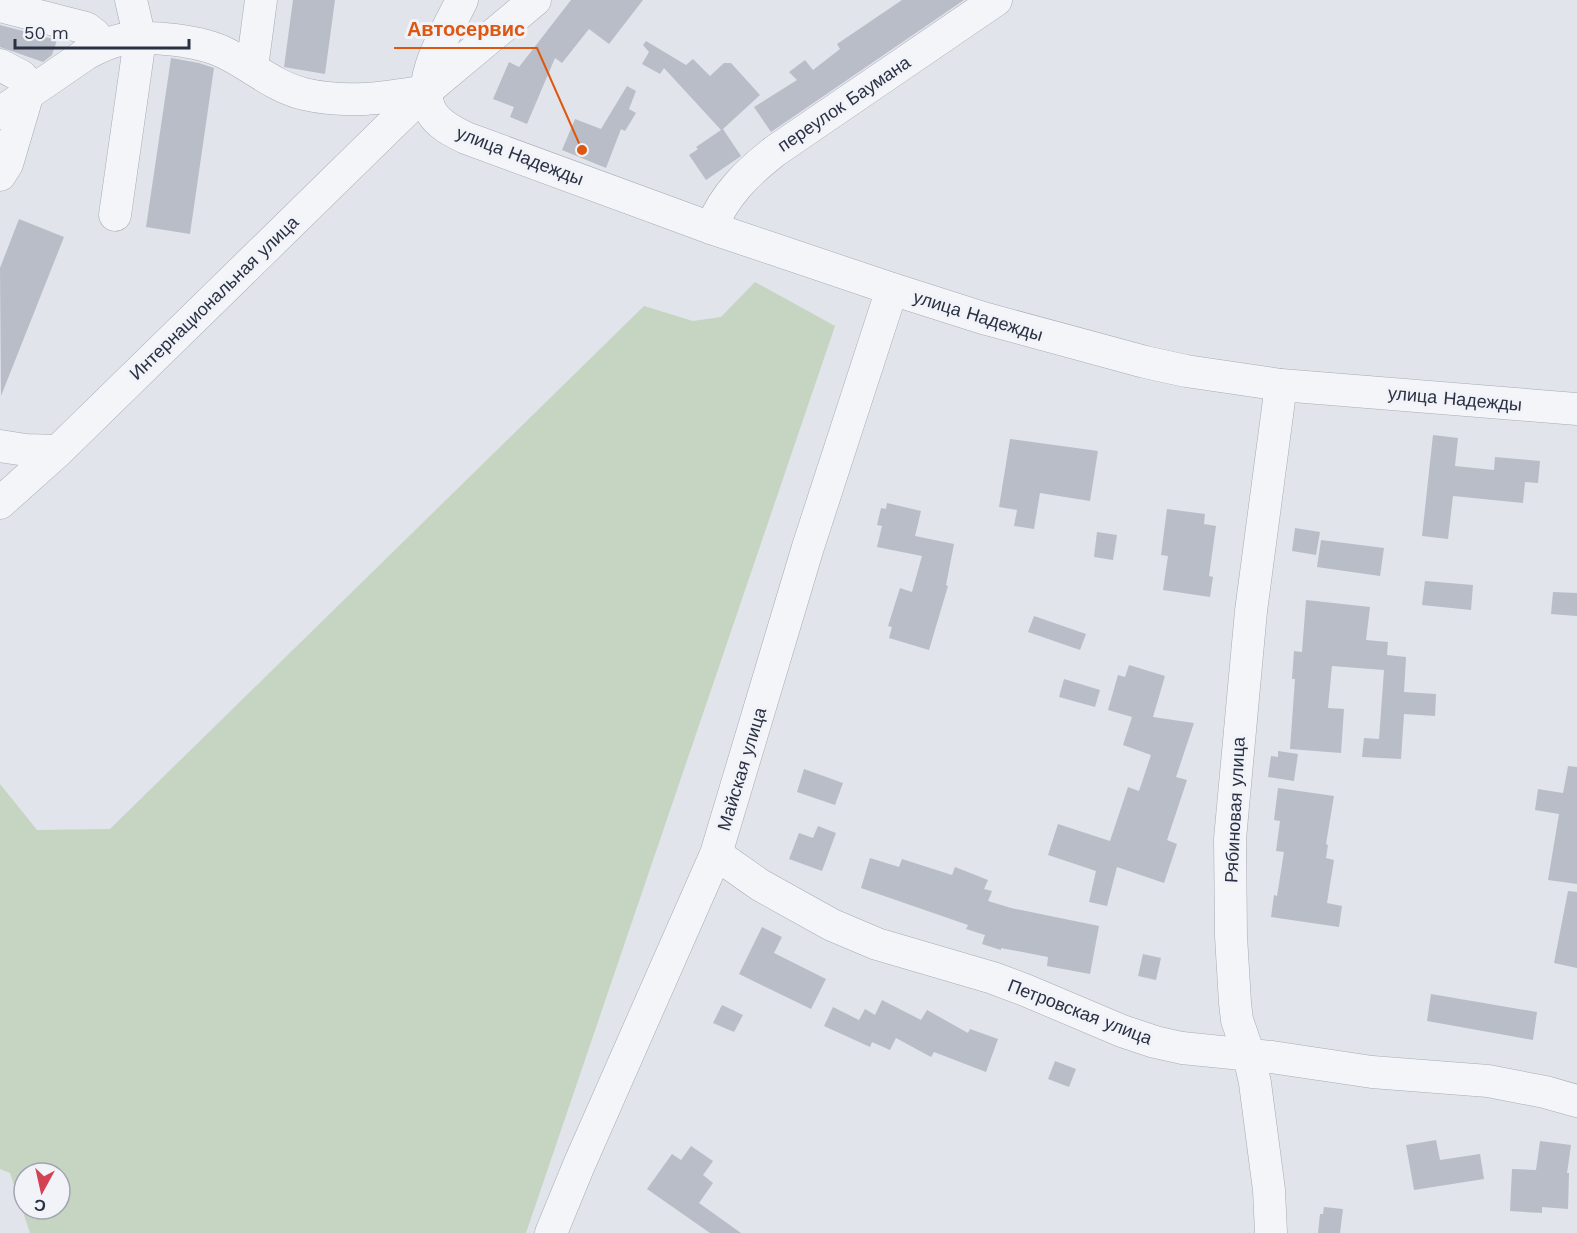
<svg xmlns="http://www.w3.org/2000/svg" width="1577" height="1233" font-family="'Work Sans',sans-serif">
<rect width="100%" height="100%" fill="#e1e4ea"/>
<path fill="#c6d4c2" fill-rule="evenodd" d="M755,282l80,44 -309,907h-496l-20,-60 -10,-4v-385l37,46 73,-1 534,-523 49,15 28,-4zM24,1173h36v36h-36z"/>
<g fill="#b8bdc8">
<path d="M293,0h42l-10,74 -41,-7z"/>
<path d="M571,0h72l-34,44 -20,-15 -27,34 -7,-5 -28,66 -17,-7 4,-10 -21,-8 16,-37 10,5z"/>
<path d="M902,0h62l-193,132 -17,-25 43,-27 -8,-8 16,-12 8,10 27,-21 -3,-5z"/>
<path d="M0,25l57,15 -5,15 -9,7 -43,-15z"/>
<path d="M646,41l40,24 7,-6 17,17 14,-13h7l29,32 -37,34 18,27 -35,24 -17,-25 9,-6 -2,-2 25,-17 -57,-62 -4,6 -18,-10 7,-12 -6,-7z"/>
<path d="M171,58l28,5 15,5 -24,166 -44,-7z"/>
<path d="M627,86l9,5 -7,18 7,4 -11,18 -4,-2 -15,39 -44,-18 13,-31 26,10z"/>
<path d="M19,219l45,18 -63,159 -1,-128z"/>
<path d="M1433,435l25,3 -3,28 39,4 1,-13 45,4 -2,22 -13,-1 -2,21 -70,-7 -5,43 -26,-3z"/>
<path d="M1010,439l88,12 -8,50 -50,-8 -6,36 -20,-3 3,-16 -18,-3z"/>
<path d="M887,503l34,8 -6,25 39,8 -8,41 2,1 -19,64 -40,-12 3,-11 -4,-1 12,-38 12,4 10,-36 -45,-9 5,-21 -5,-1 4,-17 5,1z"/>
<path d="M1167,509l38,5 -1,10 12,2 -7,50 4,1 -3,20 -47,-7 5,-34 -7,-1z"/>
<path d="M1295,528l25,4 -4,23 -24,-4z"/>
<path d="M1097,532l20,3 -4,25 -19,-3z"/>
<path d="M1321,540l63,8 -4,28 -63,-9z"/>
<path d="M1425,581l48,4 -2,25 -49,-5z"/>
<path d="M1553,592l24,1v23l-26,-2z"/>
<path d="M1306,600l64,7 -4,33 22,2 -1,13 19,2 -2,35 32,2 -1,22 -31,-2 -3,45 -39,-2 2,-19 15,1 5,-69 -52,-4 -4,42 16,1 -3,44 -51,-4 5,-70h-3l2,-28 8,1z"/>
<path d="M1034,616l52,18 -6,16 -52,-18z"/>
<path d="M1129,665l36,11 -12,41 41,6 -18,54 11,3 -20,60 10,4 -13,39 -47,-16 -10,39 -18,-4 7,-31 -48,-16 10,-31 52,17 18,-54 11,4 12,-36 -28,-10 9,-28 -24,-7 10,-35 7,2z"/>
<path d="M1064,679l36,11 -5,17 -36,-10z"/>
<path d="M1278,751l20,3 -4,27 -26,-4 3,-21 7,1z"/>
<path d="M1568,766l9,1v117l-29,-4 11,-66 -24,-4 3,-21 25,4z"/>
<path d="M804,769l39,14 -8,22 -38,-13z"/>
<path d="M1278,788l56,8 -8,48 2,1 -2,13 8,2 -7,43 15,3 -3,21 -68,-10 3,-22 3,1 7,-44 -8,-1 4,-30 -6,-1z"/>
<path d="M818,826l18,7 -14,38 -33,-12 10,-26 14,5z"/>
<path d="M870,858l29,9 3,-8 50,16 3,-8 33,13 -4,9 8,2 -4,10 23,7 88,18 -9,48 -43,-8 1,-9 -47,-9v2l-19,-6 3,-9 -19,-6 2,-4 -107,-37z"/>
<path d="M1568,891l9,1v76l-23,-5z"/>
<path d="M762,927l20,10 -8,16 52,26 -15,30 -72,-35z"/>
<path d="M1143,954l18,4 -5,22 -18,-4z"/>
<path d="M1431,994l106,18 -4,28 -106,-19z"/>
<path d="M882,1000l39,20 6,-10 41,23 2,-4 28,10 -12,33 -52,-20 -3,5 -35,-19 -6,12 -18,-8 -2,5 -46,-21 9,-19 26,13 6,-11 10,6z"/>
<path d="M722,1005l21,10 -9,17 -21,-9z"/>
<path d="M1055,1061l21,8 -7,18 -21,-8z"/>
<path d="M1436,1140l4,20 40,-6 4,25 -70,11 -8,-45z"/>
<path d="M1540,1141l31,4 -4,28h2l-1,36 -26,-2v6l-32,-2 2,-42 24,1z"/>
<path d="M691,1146l22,15 -10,14 10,8 -14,20 42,30h-31l-63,-44 25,-35 9,6z"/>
<path d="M1324,1207l19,2 -3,24h-22l2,-19h3z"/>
</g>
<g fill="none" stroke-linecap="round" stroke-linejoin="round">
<defs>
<g id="minor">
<path d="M462,0c-13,28 -49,83 -30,113 7,12 22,19 34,25l245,90 181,61 91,29 162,44 41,9 95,14 296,24"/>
<path d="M0,6l86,22 9,7 6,10"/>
<path d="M0,65l21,11 12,14"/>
<path d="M252,68l9,-68"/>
<path d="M0,113l86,-59c11,-6 21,-11 34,-14 29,-5 81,0 107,14 26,13 48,33 77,40 43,10 79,4 122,-3"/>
<path d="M0,175l7,-11 21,-71"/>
<path d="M115,215l25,-176 -9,-39"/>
<path d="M711,228c14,-34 36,-55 64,-77l221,-151"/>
<path d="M0,446l26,4 32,1"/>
<path d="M0,503l58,-52 368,-360 109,-91"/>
<path d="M716,854l44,31 72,40 45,19 116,34 32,12 97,41 33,11 27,6 90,9 100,15 116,9 57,11 32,9"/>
<path d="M551,1233l28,-68 137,-311 92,-307 84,-258"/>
<path d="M1271,1233l-2,-43 -14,-107 -6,-28 -12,-35 -2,-17 -4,-67 -1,-97 21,-228 30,-226"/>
</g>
</defs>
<use href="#minor" stroke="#a6abb5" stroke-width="33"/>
<use href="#minor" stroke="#f4f5f8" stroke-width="32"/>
</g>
<g text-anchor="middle" stroke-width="6" stroke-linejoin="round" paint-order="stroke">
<g font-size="18" fill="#293143" stroke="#f1f3f8">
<text transform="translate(844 104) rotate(-34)" y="6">переулок Баумана</text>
<text transform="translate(520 156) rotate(21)" y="6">улица Надежды</text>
<text transform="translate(214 298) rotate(-44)" y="6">Интернациональная улица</text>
<text transform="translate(978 316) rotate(17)" y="6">улица Надежды</text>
<text transform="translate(1455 399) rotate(5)" y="6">улица Надежды</text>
<text transform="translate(742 769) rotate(-73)" y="6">Майская улица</text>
<text transform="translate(1235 810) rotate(-87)" y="6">Рябиновая улица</text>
<text transform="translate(1080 1012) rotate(21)" y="6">Петровская улица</text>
</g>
</g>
<path fill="none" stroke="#de570f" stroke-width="2" d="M582 150L537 48H394"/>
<circle fill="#de570f" stroke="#f1f3f8" stroke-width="2" cx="582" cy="150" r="6"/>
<g font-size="20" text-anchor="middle" font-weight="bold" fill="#de570f" stroke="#f1f3f8" stroke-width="6" stroke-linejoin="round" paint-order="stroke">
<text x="466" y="36">Автосервис</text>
</g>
<g transform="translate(42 1191) rotate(188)"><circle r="28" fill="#f1f3f8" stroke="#a1a5b0" stroke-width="1.5"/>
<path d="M0-4.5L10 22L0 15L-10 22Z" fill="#d34253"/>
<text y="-9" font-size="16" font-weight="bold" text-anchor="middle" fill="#293143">С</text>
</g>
<path d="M15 39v9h174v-9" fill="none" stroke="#293143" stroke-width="3"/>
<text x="24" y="39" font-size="18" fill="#293143" stroke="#f1f3f8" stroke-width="4.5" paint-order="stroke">50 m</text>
</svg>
